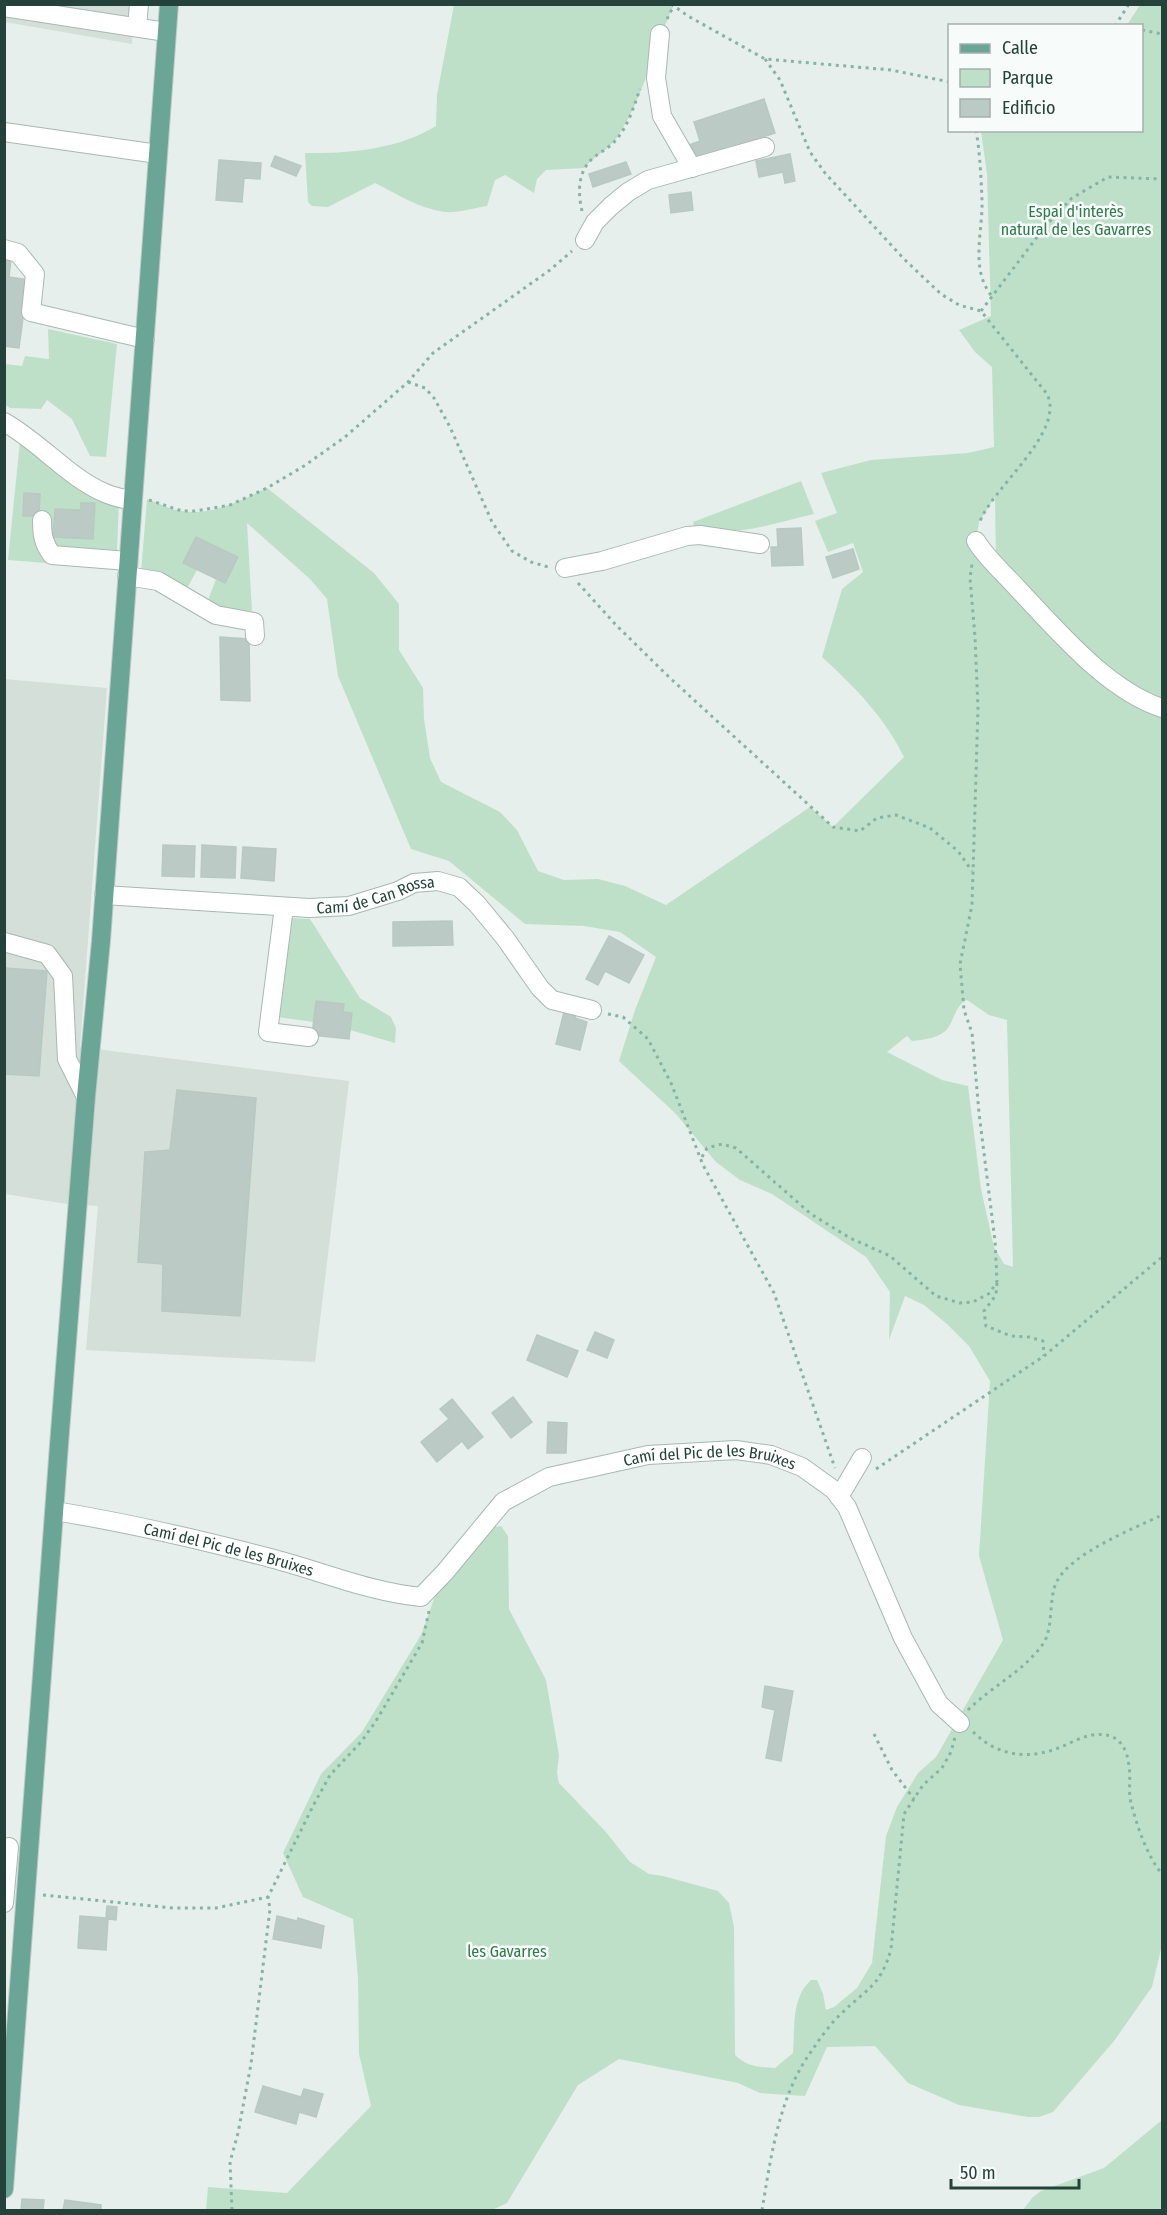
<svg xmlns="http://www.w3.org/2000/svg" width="1167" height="2215" font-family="'Fira Sans Condensed',sans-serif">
<rect width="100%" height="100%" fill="#e6efeb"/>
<g fill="#d4dfda">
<path d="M4,5h130l-2,39 -127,-22z"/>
<path d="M4,679l103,9 -27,359 269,34 -34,281 -229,-12 12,-144 -31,-2 -62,-10z"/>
</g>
<g fill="#bfe0c8" fill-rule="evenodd">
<path d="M671,4l2,3c-19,41 -31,94 -55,129 -8,13 -24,20 -34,32l-38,2 -9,9 -3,14 -29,-18 -10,5 -8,26c-13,2 -29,7 -42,6 -25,-3 -48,-18 -70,-29l-47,24 -16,-1 -4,-4 -3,-49c43,1 94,-4 131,-27l1,-31 17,-90z"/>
<path d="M1140,5h22v1940l-10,42 -38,54 -61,71 -14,5h-11l-69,-12 -51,-22 -33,-37 -48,1 -22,49 -45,-3 -22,-10 -119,-24 -41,26 -71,118 -15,7h-286l2,-23 79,6 84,-87 -12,-52 -1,-76 -5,-59 -50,-22 -20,-44 38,-79 41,-42 59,-97 17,-47 49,-60 14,-2 7,10 1,73 37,71 13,75 -2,18 2,10 46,48 25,31 19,12 14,2 55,15 11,12 5,24 1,128c12,12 24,12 40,13l18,-15c2,-25 -2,-55 18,-73h6l6,14 3,16 8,-3 23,-19 15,-25 14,-127 11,-29 21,-34 18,-16 67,-117 -24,-84 11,-175 -21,-35 -22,-22 -23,-19 -19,-9 -16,44 1,-48 -24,-35 -94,-63 -32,-14 -24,-18 -40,-48 -57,-53 16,-51 21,-53 -36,-25 -36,-6 -59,-2 -76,-63 -38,-12 -73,-173 -11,-77 -17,-20 -63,-56 5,88 -33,-1 -12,-7 9,-24 9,4 13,-25 -41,-21 -13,26 13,7 -12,22 -44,-19 6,-74c11,4 24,11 35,12 30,5 59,-11 85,-23l107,85 25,31v46l24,38 1,31 6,39 11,24 59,30 17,18 21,41 26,9 34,-1 27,7 41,19 144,-98 23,20 71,-70c-19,-39 -50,-71 -82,-100l20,-68 21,-17 -10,-29 -25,9 -13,-31 22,-8 -16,-40 50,-13 97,-7 26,-6 -2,-80 -17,-15 -16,-22 32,-14 -4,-142 -6,-43 161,-1v-104l-15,-1zM995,497l1,68 -20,-24 3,-19zM967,1000l22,15 18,5 6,247 -9,-3 -10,-17 -13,-58 -13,-103 -26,-6 -55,-28 20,-16 5,5c11,-1 29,-3 36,-13 7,-10 7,-22 19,-28z"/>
<path d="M48,329l69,15 -11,113 -16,-1 -18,-37 -25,-19 -6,9 -31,-1 -5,-3v-41l17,2 3,-10 24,3z"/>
<path d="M21,431l98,67 -2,55 -48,12 -61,-5z"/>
<path d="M801,481l13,33c-37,8 -83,26 -120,12l-1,-4z"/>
<path d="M290,918l20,1 50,79 31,19 5,11 -1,15 -45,-13 2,-16 -9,-2v-8l-27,-3 -2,21 -37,-5z"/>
<path d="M1162,2120v90h-139l10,-13 8,-6 63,-23z"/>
</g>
<g fill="#bbcac4" stroke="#b8c9c2" stroke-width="1.5">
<path d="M764,99l11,34 -81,27 -5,-15 11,-4 -6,-19z"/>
<path d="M790,154l5,27 -10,2 -2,-11 -24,5 -3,-16z"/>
<path d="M275,156l26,10 -5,10 -25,-10z"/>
<path d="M219,160l42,3 -1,16 -16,-1 -2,24 -26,-2z"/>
<path d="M626,162l5,12 -38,13 -4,-13z"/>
<path d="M691,192l2,18 -22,3 -2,-18z"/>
<path d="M4,259h7l-2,18 19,3 -9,68 -15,-2 2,-60z"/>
<path d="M24,493l16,1 -1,22h-16z"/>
<path d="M81,503h14l-2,36 -40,-2 2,-28 26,1z"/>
<path d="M801,528l2,37 -31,1 -1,-19h7l-1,-18z"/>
<path d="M196,537l42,20 -13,26 -42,-20z"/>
<path d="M853,549l6,20 -26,9 -7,-21z"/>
<path d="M220,637l29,2 1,62 -29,-1z"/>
<path d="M163,845l32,1 -1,31 -32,-1z"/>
<path d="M202,845l34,2 -1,31 -34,-1z"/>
<path d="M243,847l33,2 -2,32 -33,-3z"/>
<path d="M452,921l1,24 -60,1v-24z"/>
<path d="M609,936l35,19 -15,28 -24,-12 -7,14 -12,-6z"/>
<path d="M4,968l43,3 -8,105 -35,-2z"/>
<path d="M316,1001l28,3 -1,8 9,1 -3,26 -37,-4z"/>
<path d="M565,1008l12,3 -2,7 12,4 -7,28 -24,-6z"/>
<path d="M177,1090l79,8 -16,218 -78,-5 1,-47 -25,-2 7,-110 25,-2z"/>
<path d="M595,1332l19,8 -7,18 -20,-8z"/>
<path d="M537,1335l41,16 -11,26 -40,-17z"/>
<path d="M513,1397l19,25 -21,16 -19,-25z"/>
<path d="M452,1399l31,38 -15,12 -6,-8 -25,21 -16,-20 28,-23 -9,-10z"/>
<path d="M548,1422l19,1 -1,30h-19z"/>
<path d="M765,1686l28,5 -12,70 -15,-3 9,-48 -13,-3z"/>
<path d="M107,1906l10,1 -1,13 -8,-1 -2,31 -28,-2 2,-32 26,2z"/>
<path d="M277,1916l20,5 1,-3 26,8 -3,22 -48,-9z"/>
<path d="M263,2086l38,11 3,-8 19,5 -7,23 -17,-5 -3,12 -41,-12z"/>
<path d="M22,2199l22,1 -1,10h-22z"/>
<path d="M65,2200l36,5v5h-38z"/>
</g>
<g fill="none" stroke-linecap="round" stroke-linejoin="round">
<defs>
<g id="minor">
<path d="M4,7l162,25"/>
<path d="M137,27l2,-23"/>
<path d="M660,34l-4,44 6,38 30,52"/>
<path d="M4,132l154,22"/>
<path d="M585,240l10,-18 16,-16 17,-14 20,-12 117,-33"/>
<path d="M4,249l14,4 17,21 -4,38 114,27"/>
<path d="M4,422c36,20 65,56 101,71 9,4 19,6 28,8"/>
<path d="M42,520c0,14 1,23 10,35l76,6"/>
<path d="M976,541c11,18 28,32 42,48 40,42 89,101 144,119"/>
<path d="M565,568l37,-7 85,-25 13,-1 60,9"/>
<path d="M127,576l31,5 58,34 38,7 1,14"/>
<path id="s1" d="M104,895l205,13 40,-2 49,-15 16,-8 24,-2 21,6 18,17 28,34 35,50 12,12 40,10"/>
<path d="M284,907l-16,125 41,5"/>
<path d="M4,942l43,12 16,22 4,83 19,38"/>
<path d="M839,1497l23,-39"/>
<path id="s2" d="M55,1511c73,12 147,29 219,48 49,13 96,33 147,38l24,-25 58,-70 46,-25 99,-22 88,-5 35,5 31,12 32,23 13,17 56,131 36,66 21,19"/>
<path d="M4,1903l5,-56"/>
</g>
<path id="major" d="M4,2189l55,-744 27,-348 15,-156 68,-937"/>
</defs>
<use href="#minor" stroke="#a8b8b2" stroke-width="20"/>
<use href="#major" stroke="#c2cac8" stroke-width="20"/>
<g stroke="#86b3a5" stroke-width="3" stroke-dasharray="3 4.5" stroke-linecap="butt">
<path d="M671,4l17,12 77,43 126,11 59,12"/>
<path d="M667,19l6,-12"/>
<path d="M1115,26l14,-22"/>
<path d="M1142,30l20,4"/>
<path d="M765,59l15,21 30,72 15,21 79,86 37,35 18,11 22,6 66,83c19,39 -57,95 -68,130"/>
<path d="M976,130c4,23 5,47 6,70 1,32 -12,68 9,95"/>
<path d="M582,211c-4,-18 -5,-39 11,-53 7,-6 16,-10 22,-17 13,-14 19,-35 25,-52"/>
<path d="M981,311l66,-87 25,-26 36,-21 54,2"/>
<path d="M408,382l17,6 9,10 16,29 42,95 20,29 19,11 17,5"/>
<path d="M149,500l33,11h13l35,-6 37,-17 37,-22 41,-29 63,-55 25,-29 117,-83 22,-19"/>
<path d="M578,583l38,42 54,53 163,149 27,4 17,-13 19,-3 34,13 28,23 14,20"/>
<path d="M608,1014l15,3 25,22 23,44 32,82 71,128 61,175"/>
<path d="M702,1157l5,-9 15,-4 14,4 75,66 39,24 40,18 46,40 24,7 13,-1 17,-9 7,-12 -2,-40 -16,-128 -7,-80 -8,-23 -4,-46 12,-59 1,-32 5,-165 -3,-71 -5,-59 2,-14"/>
<path d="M997,1283l-1,12 -12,16 2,15 25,10 18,1 14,4 1,15"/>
<path d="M876,1469l168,-113 118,-99"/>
<path d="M968,1710c24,-24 55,-38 75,-66 11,-16 5,-46 14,-63 14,-27 75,-52 103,-65l2,-3"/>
<path d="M973,1732c7,6 15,13 23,16 26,12 52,6 76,-6 27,-13 53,-12 57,24 2,12 -1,25 2,37 6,23 16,53 31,71"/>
<path d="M874,1734l18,36 22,29"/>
<path d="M43,1895l130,13h43l52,-11"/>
<path d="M232,2210l-2,-48 8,-29 13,-69 19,-155 -2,-12 45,-91 17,-31 31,-33 15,-21 46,-78 7,-32"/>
<path d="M762,2210c9,-53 17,-116 51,-161 8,-12 18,-26 29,-36 24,-24 39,-27 49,-64l13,-135 19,-29 19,-17 9,-16 4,-15"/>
</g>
<use href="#minor" stroke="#fff" stroke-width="18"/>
<use href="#major" stroke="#6aa596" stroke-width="18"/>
</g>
<g text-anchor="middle" stroke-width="5" stroke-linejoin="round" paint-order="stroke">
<g font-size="16" fill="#2d7a4b" stroke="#f7fbf9">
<text x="1076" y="217">Espai d'interès<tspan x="1076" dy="18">natural de les Gavarres</tspan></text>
<text x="507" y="1957">les Gavarres</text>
</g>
<g font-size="16" fill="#24423a" stroke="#f7fbf9">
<text dy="6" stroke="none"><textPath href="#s1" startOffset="274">Camí de Can Rossa</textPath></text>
<text dy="6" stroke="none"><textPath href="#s2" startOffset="718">Camí del Pic de les Bruixes</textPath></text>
<text dy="6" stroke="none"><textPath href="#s2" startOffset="178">Camí del Pic de les Bruixes</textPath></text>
</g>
</g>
<rect width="1167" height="2215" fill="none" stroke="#24423a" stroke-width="12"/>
<rect x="948" y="24" width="195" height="108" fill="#f7fbf9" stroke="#a3b1ad" stroke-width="1.5"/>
<rect x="960" y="44" width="30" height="9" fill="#6aa596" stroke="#a3b1ad" stroke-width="1.5"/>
<text x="1002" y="54" font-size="18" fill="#24423a">Calle</text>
<rect x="960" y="69" width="30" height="18" fill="#bfe0c8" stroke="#a3b1ad" stroke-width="1.5"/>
<text x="1002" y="84" font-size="18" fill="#24423a">Parque</text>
<rect x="960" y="99" width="30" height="18" fill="#bbcac4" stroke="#a3b1ad" stroke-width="1.5"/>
<text x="1002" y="114" font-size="18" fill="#24423a">Edificio</text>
<path d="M951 2179v9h128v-9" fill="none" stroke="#24423a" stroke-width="3"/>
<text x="960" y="2179" font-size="18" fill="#24423a" stroke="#f7fbf9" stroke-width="4.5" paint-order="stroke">50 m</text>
</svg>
